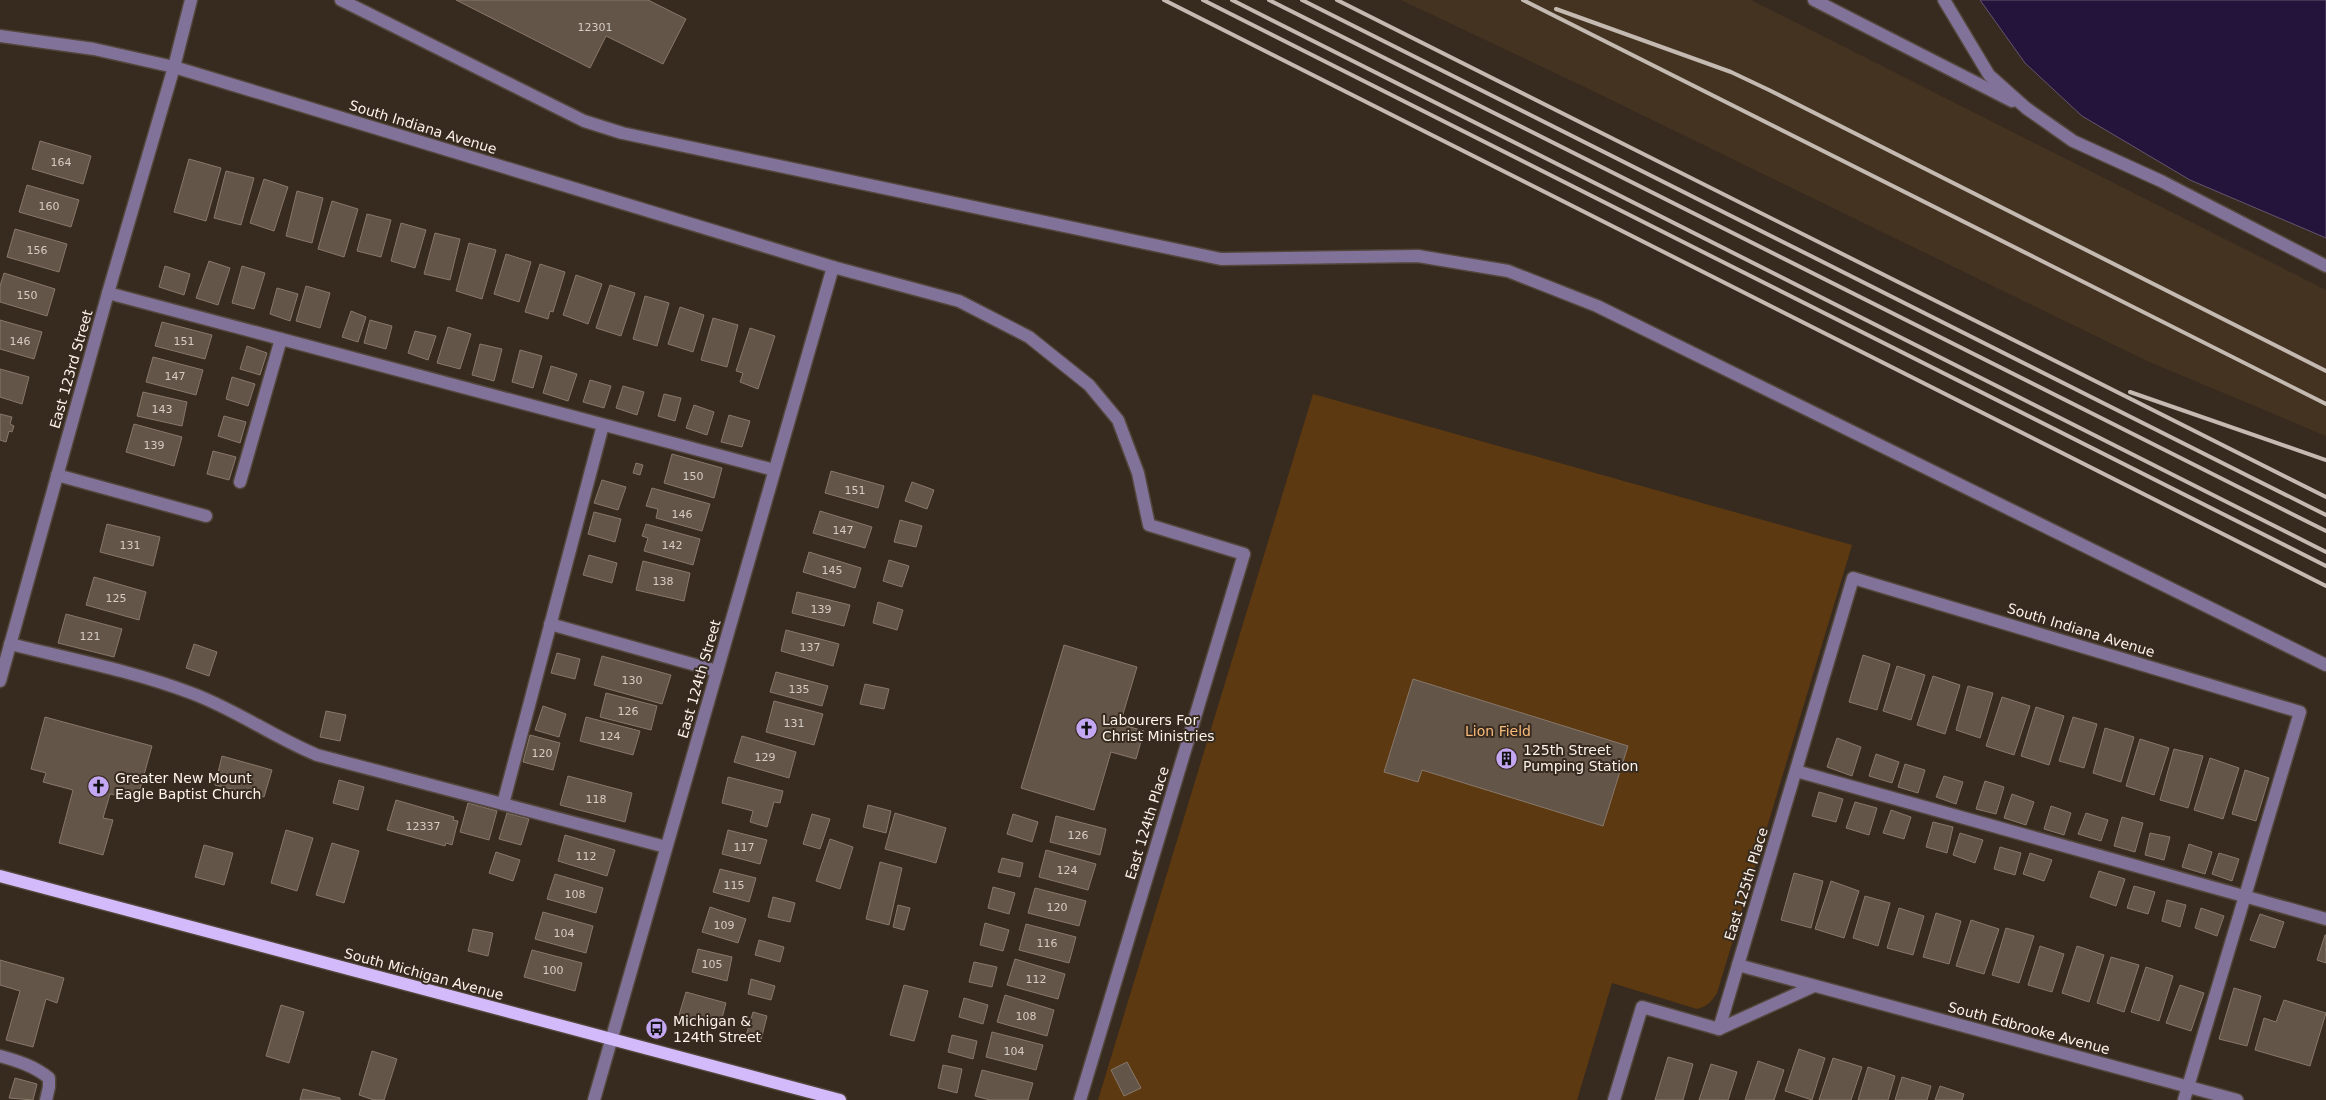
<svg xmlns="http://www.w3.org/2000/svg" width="2326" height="1100" font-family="'DejaVu Sans',sans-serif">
<rect width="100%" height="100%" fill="#372a1e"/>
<path fill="#443321" d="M1401,0h350l575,290v146l-179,-75 -550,-268z"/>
<path fill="#5d3911" d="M1313,394l539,151 -135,448c-5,8 -10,14 -20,16l-85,-26 -35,117h-479z"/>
<path fill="#24133a" stroke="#65566f" d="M1980,0h346v238l-136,-58 -108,-64 -57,-53z"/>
<g fill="#635548" stroke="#87786a">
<path d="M456,0h192l38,19 -23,45 -57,-28 -16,32z"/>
<path d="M40,141l51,15 -8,28 -51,-15z"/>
<path d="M189,159l32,9 -15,53 -32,-9z"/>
<path d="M226,171l28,7 -13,47 -27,-7z"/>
<path d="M264,179l24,8 -14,44 -24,-8z"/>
<path d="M27,185l52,15 -8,27 -52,-15z"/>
<path d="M297,191l26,7 -11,45 -26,-7z"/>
<path d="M332,201l26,8 -14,48 -26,-8z"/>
<path d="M367,214l24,6 -10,37 -24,-6z"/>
<path d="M401,223l25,7 -11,38 -24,-7z"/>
<path d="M15,229l52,15 -8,28 -52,-15z"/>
<path d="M435,233l25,6 -10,41 -26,-6z"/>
<path d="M469,243l27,7 -14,49 -26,-8z"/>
<path d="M506,254l25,8 -12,40 -25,-8z"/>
<path d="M209,261l21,7 -12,37 -22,-7z"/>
<path d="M540,264l25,8 -12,40 -3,-1 -2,8 -23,-7z"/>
<path d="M165,266l25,8 -6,21 -25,-8z"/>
<path d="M242,266l23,7 -11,36 -22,-6z"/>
<path d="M4,273l51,16 -8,27 -47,-14v-16z"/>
<path d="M576,275l26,9 -14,40 -25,-9z"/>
<path d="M610,285l25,8 -14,43 -25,-8z"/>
<path d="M306,286l24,7 -10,35 -24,-7z"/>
<path d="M277,288l21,6 -8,27 -20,-7z"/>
<path d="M645,296l24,7 -12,43 -24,-7z"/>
<path d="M680,307l24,8 -11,37 -25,-8z"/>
<path d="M351,311l15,6 -8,25 -16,-5z"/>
<path d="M713,318l25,7 -11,42 -26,-7z"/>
<path d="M0,320l42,12 -8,27 -34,-10z"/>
<path d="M370,320l22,6 -6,23 -22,-6z"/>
<path d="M162,322l50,13 -7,24 -50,-13z"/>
<path d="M448,327l23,7 -11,35 -23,-6z"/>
<path d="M750,328l25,8 -17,53 -18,-7 3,-9 -7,-2z"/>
<path d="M415,331l21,5 -8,24 -20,-7z"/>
<path d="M480,344l22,5 -8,32 -22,-6z"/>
<path d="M247,346l20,7 -7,22 -20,-6z"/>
<path d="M520,350l22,6 -9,32 -21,-6z"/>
<path d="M153,357l50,13 -7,25 -50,-13z"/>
<path d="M551,366l26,8 -9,27 -25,-8z"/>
<path d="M0,369l29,8 -7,27 -22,-7z"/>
<path d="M232,377l23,7 -7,22 -22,-7z"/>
<path d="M590,380l21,6 -7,22 -21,-6z"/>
<path d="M623,386l21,6 -7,23 -21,-7z"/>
<path d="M143,392l44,10 -5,24 -45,-10z"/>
<path d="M664,394l17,4 -6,23 -17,-5z"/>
<path d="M694,405l20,7 -7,23 -21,-7z"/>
<path d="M0,414l12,3 -2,7 4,2 -2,6 -3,-1 -3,11 -6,-2z"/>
<path d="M729,415l21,6 -8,26 -21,-5z"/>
<path d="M224,416l22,6 -6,21 -22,-7z"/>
<path d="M134,424l48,13 -8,29 -48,-14z"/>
<path d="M213,451l23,6 -7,23 -22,-6z"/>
<path d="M672,454l50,14 -8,30 -50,-15z"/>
<path d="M636,463l7,2 -3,10 -7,-2z"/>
<path d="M831,471l53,15 -6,22 -53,-15z"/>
<path d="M602,480l24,7 -8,23 -24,-7z"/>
<path d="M912,482l22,8 -7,19 -22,-8z"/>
<path d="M652,488l58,16 -8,27 -46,-13 2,-9 -12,-3z"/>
<path d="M820,511l52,16 -7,21 -52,-15z"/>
<path d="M594,512l27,7 -6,23 -27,-8z"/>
<path d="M900,520l22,6 -6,21 -22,-5z"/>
<path d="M107,524l53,13 -7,29 -53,-14z"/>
<path d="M646,524l54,15 -7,26 -49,-14 4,-13 -6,-2z"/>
<path d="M809,552l52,16 -6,20 -52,-16z"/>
<path d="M589,555l28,8 -5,20 -29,-8z"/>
<path d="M889,560l20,6 -7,21 -19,-6z"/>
<path d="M643,561l47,12 -6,28 -48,-11z"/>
<path d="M94,577l52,15 -7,28 -53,-15z"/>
<path d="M797,592l53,13 -6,21 -52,-13z"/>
<path d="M878,602l25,8 -6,20 -24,-7z"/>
<path d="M66,614l56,15 -8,28 -56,-14z"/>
<path d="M786,630l53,14 -6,22 -52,-15z"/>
<path d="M194,644l23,8 -8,24 -23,-8z"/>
<path d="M1064,645l73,22 -17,57 24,7 -8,28 -25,-7 -17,58 -73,-22z"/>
<path d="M557,653l23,6 -5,20 -24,-6z"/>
<path d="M1863,655l27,9 -13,46 -28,-8z"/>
<path d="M602,656l69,19 -9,29 -68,-19z"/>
<path d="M1897,666l28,9 -14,45 -28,-9z"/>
<path d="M776,672l52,14 -6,20 -52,-14z"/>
<path d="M1933,676l27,9 -15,49 -28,-9z"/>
<path d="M1413,679l215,67 -25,80 -181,-56 -4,12 -34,-10z"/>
<path d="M865,684l24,5 -5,20 -24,-5z"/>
<path d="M1968,686l25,7 -13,45 -24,-8z"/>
<path d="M606,693l51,13 -6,24 -51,-13z"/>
<path d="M2002,697l28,9 -16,49 -28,-9z"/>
<path d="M774,701l49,13 -9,31 -48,-13z"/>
<path d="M543,706l23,8 -7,23 -24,-7z"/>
<path d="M2036,707l28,9 -15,49 -28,-9z"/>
<path d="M326,711l20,4 -6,26 -20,-4z"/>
<path d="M45,717l107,29 -15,54 -27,-6 -7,24 10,2 -10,35 -44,-12 14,-53 -30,-8 3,-9 -15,-4z"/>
<path d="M586,717l54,14 -7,24 -53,-14z"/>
<path d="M2073,717l24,7 -13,44 -25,-7z"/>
<path d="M2105,728l29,9 -13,45 -28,-9z"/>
<path d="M530,735l30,8 -7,27 -30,-8z"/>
<path d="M742,736l54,16 -7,26 -55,-16z"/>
<path d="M1837,738l24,9 -9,29 -25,-9z"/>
<path d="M2140,739l29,9 -15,47 -28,-9z"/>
<path d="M2174,749l29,7 -15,52 -28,-8z"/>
<path d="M1876,754l23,8 -7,21 -23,-7z"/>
<path d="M222,756l50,14 -8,27 -49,-12z"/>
<path d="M2210,758l29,10 -16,51 -29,-9z"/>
<path d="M1905,764l20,6 -7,23 -20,-6z"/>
<path d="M2245,770l24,8 -13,43 -24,-7z"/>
<path d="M568,776l64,17 -7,29 -65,-17z"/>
<path d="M1944,776l19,6 -7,22 -20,-7z"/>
<path d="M728,777l55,14 -3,12 -6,-1 -7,25 -17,-5 3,-11 -31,-8z"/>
<path d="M339,780l25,7 -6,23 -25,-7z"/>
<path d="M1985,781l19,6 -8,27 -20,-5z"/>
<path d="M1819,792l24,7 -7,23 -24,-6z"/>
<path d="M2012,794l22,8 -8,23 -22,-7z"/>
<path d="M396,800l58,17 -1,3 5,1 -6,24 -6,-2 -1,3 -58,-16z"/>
<path d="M1855,802l22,6 -8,27 -23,-7z"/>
<path d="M468,803l29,8 -8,29 -29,-8z"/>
<path d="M868,805l23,6 -5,22 -23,-6z"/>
<path d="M2051,806l20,7 -7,22 -20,-6z"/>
<path d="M1891,810l20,7 -7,22 -21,-6z"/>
<path d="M507,813l22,6 -8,26 -22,-6z"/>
<path d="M895,813l51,15 -10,35 -51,-14z"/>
<path d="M2086,813l22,7 -7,21 -23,-7z"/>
<path d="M812,814l18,5 -10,30 -17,-5z"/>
<path d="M1013,814l25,8 -6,20 -25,-8z"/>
<path d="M1056,816l50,13 -6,26 -50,-13z"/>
<path d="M2122,817l21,6 -8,29 -21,-6z"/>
<path d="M1933,822l20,5 -6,26 -21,-6z"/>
<path d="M286,830l27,8 -16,53 -26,-8z"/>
<path d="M728,830l39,10 -7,24 -38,-10z"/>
<path d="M1960,833l23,7 -8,23 -22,-8z"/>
<path d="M2150,833l20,4 -6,23 -19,-5z"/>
<path d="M565,835l50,15 -8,26 -49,-15z"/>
<path d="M830,839l23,8 -13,42 -24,-8z"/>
<path d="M332,843l27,8 -15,52 -28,-8z"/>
<path d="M2189,844l23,8 -7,22 -23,-7z"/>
<path d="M204,845l29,8 -9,32 -29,-8z"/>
<path d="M2000,847l21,6 -6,22 -21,-6z"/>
<path d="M1046,850l50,14 -8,26 -49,-13z"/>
<path d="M496,852l24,8 -7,21 -24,-8z"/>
<path d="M2030,853l22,7 -8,21 -21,-7z"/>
<path d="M2219,853l20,6 -7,22 -20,-7z"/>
<path d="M1002,858l21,5 -3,14 -22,-5z"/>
<path d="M880,862l22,6 -13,57 -23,-6z"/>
<path d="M720,869l36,9 -7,24 -36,-10z"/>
<path d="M2099,871l26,8 -9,27 -26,-9z"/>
<path d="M1794,873l29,8 -12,47 -30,-8z"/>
<path d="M555,874l48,14 -7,25 -49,-14z"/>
<path d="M1831,881l28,10 -15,47 -29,-9z"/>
<path d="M2134,886l21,6 -7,22 -21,-6z"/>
<path d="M993,887l22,6 -6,21 -21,-6z"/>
<path d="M1035,888l51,13 -7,25 -51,-13z"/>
<path d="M1865,896l25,7 -12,43 -25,-8z"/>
<path d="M773,897l22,6 -5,19 -22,-5z"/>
<path d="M2167,900l19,5 -6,22 -18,-6z"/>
<path d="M898,905l12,3 -6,22 -11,-3z"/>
<path d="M710,907l36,12 -8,24 -36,-11z"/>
<path d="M1899,908l25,8 -11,39 -26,-7z"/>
<path d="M2201,908l23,8 -7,20 -22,-8z"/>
<path d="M543,912l50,14 -7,27 -51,-14z"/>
<path d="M1936,913l25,8 -12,43 -26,-7z"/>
<path d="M2260,914l24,8 -9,26 -25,-8z"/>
<path d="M1971,920l28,9 -15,45 -28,-8z"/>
<path d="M985,923l24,7 -6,21 -23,-6z"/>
<path d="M1026,924l50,13 -7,26 -50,-13z"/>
<path d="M2006,928l28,8 -15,47 -27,-8z"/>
<path d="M473,929l20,4 -5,23 -20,-5z"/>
<path d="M2325,935h1v28l-9,-3z"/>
<path d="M759,940l25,7 -4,15 -25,-7z"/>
<path d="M2040,946l24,8 -12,38 -24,-7z"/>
<path d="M2077,946l27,9 -15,47 -27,-9z"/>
<path d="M698,949l34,8 -5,24 -35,-9z"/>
<path d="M532,950l50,13 -7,28 -51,-14z"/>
<path d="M2111,957l28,8 -15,47 -27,-9z"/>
<path d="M1015,959l50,15 -7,25 -51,-14z"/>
<path d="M0,960l64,18 -7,25 -11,-4 -13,48 -27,-7 14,-49 -20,-6z"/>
<path d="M974,962l23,5 -5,20 -23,-5z"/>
<path d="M2146,967l27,9 -14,45 -28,-9z"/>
<path d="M751,979l24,7 -4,14 -23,-6z"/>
<path d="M904,985l24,6 -14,50 -24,-6z"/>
<path d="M2180,985l24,8 -13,38 -25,-8z"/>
<path d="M2234,988l27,8 -14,50 -28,-7z"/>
<path d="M686,992l40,11 -6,23 -41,-11z"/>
<path d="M1005,995l49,15 -7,26 -50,-14z"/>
<path d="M964,998l24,7 -5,19 -24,-7z"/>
<path d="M2284,1000l42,13 -16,53 -55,-16 9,-32 12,4z"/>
<path d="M281,1005l23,7 -15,51 -23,-7z"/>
<path d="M753,1012l14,4 -6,24 -15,-4z"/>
<path d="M992,1032l51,13 -7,25 -50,-13z"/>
<path d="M952,1035l25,6 -4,18 -25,-7z"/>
<path d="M1799,1049l26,9 -13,42 -27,-9z"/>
<path d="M372,1051l25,8 -13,41h-10l-15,-5z"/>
<path d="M1668,1057l25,7 -10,36h-28z"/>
<path d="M1833,1058l29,9 -11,33h-32z"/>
<path d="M1758,1061l26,9 -10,30h-29z"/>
<path d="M1127,1062l14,26 -17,8 -13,-26z"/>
<path d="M1711,1064l26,8 -9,28h-29z"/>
<path d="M943,1065l19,4 -5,24 -19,-5z"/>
<path d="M1868,1067l27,9 -7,24h-30z"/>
<path d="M982,1070l51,13 -5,17h-38l-15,-4z"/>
<path d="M1902,1077l29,9 -4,14h-32z"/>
<path d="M15,1078l22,6 -4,16 -24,-2z"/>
<path d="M1940,1086l24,8 -2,6h-27z"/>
<path d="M303,1089l37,9v2h-40z"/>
</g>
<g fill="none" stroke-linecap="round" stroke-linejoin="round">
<defs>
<g id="minor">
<path d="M341,0l243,121 38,12 599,126 197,-3 90,15 89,35 729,359"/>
<path d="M1814,0l198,101"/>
<path d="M1944,0l45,75 37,33 47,33 88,40 165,85"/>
<path d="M0,36l94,13 80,18 659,200 126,34 70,36 60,48 29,35 20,53 11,52 95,29 -164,546"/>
<path d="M108,293l666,177"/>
<path d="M57,475l149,41"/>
<path d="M240,482l41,-143"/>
<path d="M550,624l167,47"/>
<path d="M10,644c60,15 123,27 181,49 44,16 82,44 126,62l349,92"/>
<path d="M0,681l108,-388 66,-226 17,-67"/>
<path d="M1796,771l530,148"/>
<path d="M503,804l100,-379"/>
<path d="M1738,965l499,135"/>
<path d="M1719,1029l134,-451 447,134 -116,388"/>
<path d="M1719,1029l95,-43"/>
<path d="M0,1056c18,5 34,10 49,22v9l-3,13"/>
<path d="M594,1100l239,-833"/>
<path d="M1614,1100l28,-93 77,22"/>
</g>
<path id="major" d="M0,876l840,224"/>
</defs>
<use href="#minor" stroke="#53463b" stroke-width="15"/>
<use href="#major" stroke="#53463b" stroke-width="15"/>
<use href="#minor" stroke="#817299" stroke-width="12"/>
<use href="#major" stroke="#d3bbfb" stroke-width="12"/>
<g stroke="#c4bab1" stroke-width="4">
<path d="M1164,0l1162,586"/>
<path d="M1203,0l1123,566"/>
<path d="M1232,0l1094,552"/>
<path d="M1269,0l1057,531"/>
<path d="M1302,0l1024,515"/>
<path d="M1337,0l989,497"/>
<path d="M1523,0l803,404"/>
<path d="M1556,9l175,63 38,18 557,281"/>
<path d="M2130,392l196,68"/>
</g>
</g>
<defs>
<symbol id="church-disc" viewBox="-11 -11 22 22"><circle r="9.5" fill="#c3a7f2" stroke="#372a1e"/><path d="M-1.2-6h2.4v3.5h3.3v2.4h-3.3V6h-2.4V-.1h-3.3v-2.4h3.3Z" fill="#111"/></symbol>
<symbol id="building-disc" viewBox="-11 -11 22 22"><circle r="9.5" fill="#c3a7f2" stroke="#372a1e"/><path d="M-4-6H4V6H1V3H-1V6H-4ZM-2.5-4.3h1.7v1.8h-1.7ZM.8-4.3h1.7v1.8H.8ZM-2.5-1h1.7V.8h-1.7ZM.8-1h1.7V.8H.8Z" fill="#111"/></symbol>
<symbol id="bus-disc" viewBox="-11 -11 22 22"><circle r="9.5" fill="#c3a7f2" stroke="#372a1e"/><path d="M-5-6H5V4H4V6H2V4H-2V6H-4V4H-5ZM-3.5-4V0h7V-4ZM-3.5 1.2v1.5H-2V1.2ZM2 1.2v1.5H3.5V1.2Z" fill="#111"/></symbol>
</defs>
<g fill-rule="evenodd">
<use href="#church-disc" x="1074" y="716" width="25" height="25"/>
<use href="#building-disc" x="1494" y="746" width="25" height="25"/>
<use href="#church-disc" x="86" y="774" width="25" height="25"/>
<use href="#bus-disc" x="644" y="1016" width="25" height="25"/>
</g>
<g text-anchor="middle" stroke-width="4" stroke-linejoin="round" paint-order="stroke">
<g font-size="11" fill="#d6ccc2">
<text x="595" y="31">12301</text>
<text x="61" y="166">164</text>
<text x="49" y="210">160</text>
<text x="37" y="254">156</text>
<text x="27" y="299">150</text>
<text x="20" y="345">146</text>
<text x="184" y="345">151</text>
<text x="175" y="380">147</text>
<text x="162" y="413">143</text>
<text x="154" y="449">139</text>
<text x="693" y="480">150</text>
<text x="855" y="494">151</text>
<text x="682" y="518">146</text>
<text x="843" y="534">147</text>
<text x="130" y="549">131</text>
<text x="672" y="549">142</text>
<text x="832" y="574">145</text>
<text x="663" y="585">138</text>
<text x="116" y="602">125</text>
<text x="821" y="613">139</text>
<text x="90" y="640">121</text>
<text x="810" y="651">137</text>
<text x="632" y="684">130</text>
<text x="799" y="693">135</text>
<text x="628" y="715">126</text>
<text x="794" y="727">131</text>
<text x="610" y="740">124</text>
<text x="542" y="757">120</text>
<text x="765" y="761">129</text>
<text x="596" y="803">118</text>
<text x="423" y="830">12337</text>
<text x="1078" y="839">126</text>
<text x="744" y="851">117</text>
<text x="586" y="860">112</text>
<text x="1067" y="874">124</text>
<text x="734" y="889">115</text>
<text x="575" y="898">108</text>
<text x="1057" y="911">120</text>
<text x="724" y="929">109</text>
<text x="564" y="937">104</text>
<text x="1047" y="947">116</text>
<text x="712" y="968">105</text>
<text x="553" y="974">100</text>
<text x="1036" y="983">112</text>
<text x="1026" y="1020">108</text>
<text x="1014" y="1055">104</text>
</g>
<g font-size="14" fill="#fcf3eb" stroke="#372a1e">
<text transform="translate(423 127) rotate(17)" y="5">South Indiana Avenue</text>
<text transform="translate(71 369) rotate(-74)" y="5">East 123rd Street</text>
<text transform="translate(2081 630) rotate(17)" y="5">South Indiana Avenue</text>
<text transform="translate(699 679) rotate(-74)" y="5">East 124th Street</text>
<text transform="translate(1147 823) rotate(-73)" y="5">East 124th Place</text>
<text transform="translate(1746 884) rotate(-73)" y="5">East 125th Place</text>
<text transform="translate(424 974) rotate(15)" y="5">South Michigan Avenue</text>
<text transform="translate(2029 1028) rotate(15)" y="5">South Edbrooke Avenue</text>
</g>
<g font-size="14" fill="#fcf3eb" stroke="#372a1e" text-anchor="start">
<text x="1102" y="725">Labourers For<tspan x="1102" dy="16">Christ Ministries</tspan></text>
<text x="1523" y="755">125th Street<tspan x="1523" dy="16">Pumping Station</tspan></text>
<text x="115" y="783">Greater New Mount<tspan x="115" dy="16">Eagle Baptist Church</tspan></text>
<text x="673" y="1026">Michigan &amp;<tspan x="673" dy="16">124th Street</tspan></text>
</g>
<g font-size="14" fill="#f8bb7e" stroke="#372a1e">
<text x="1498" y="736">Lion Field</text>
</g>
</g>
</svg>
